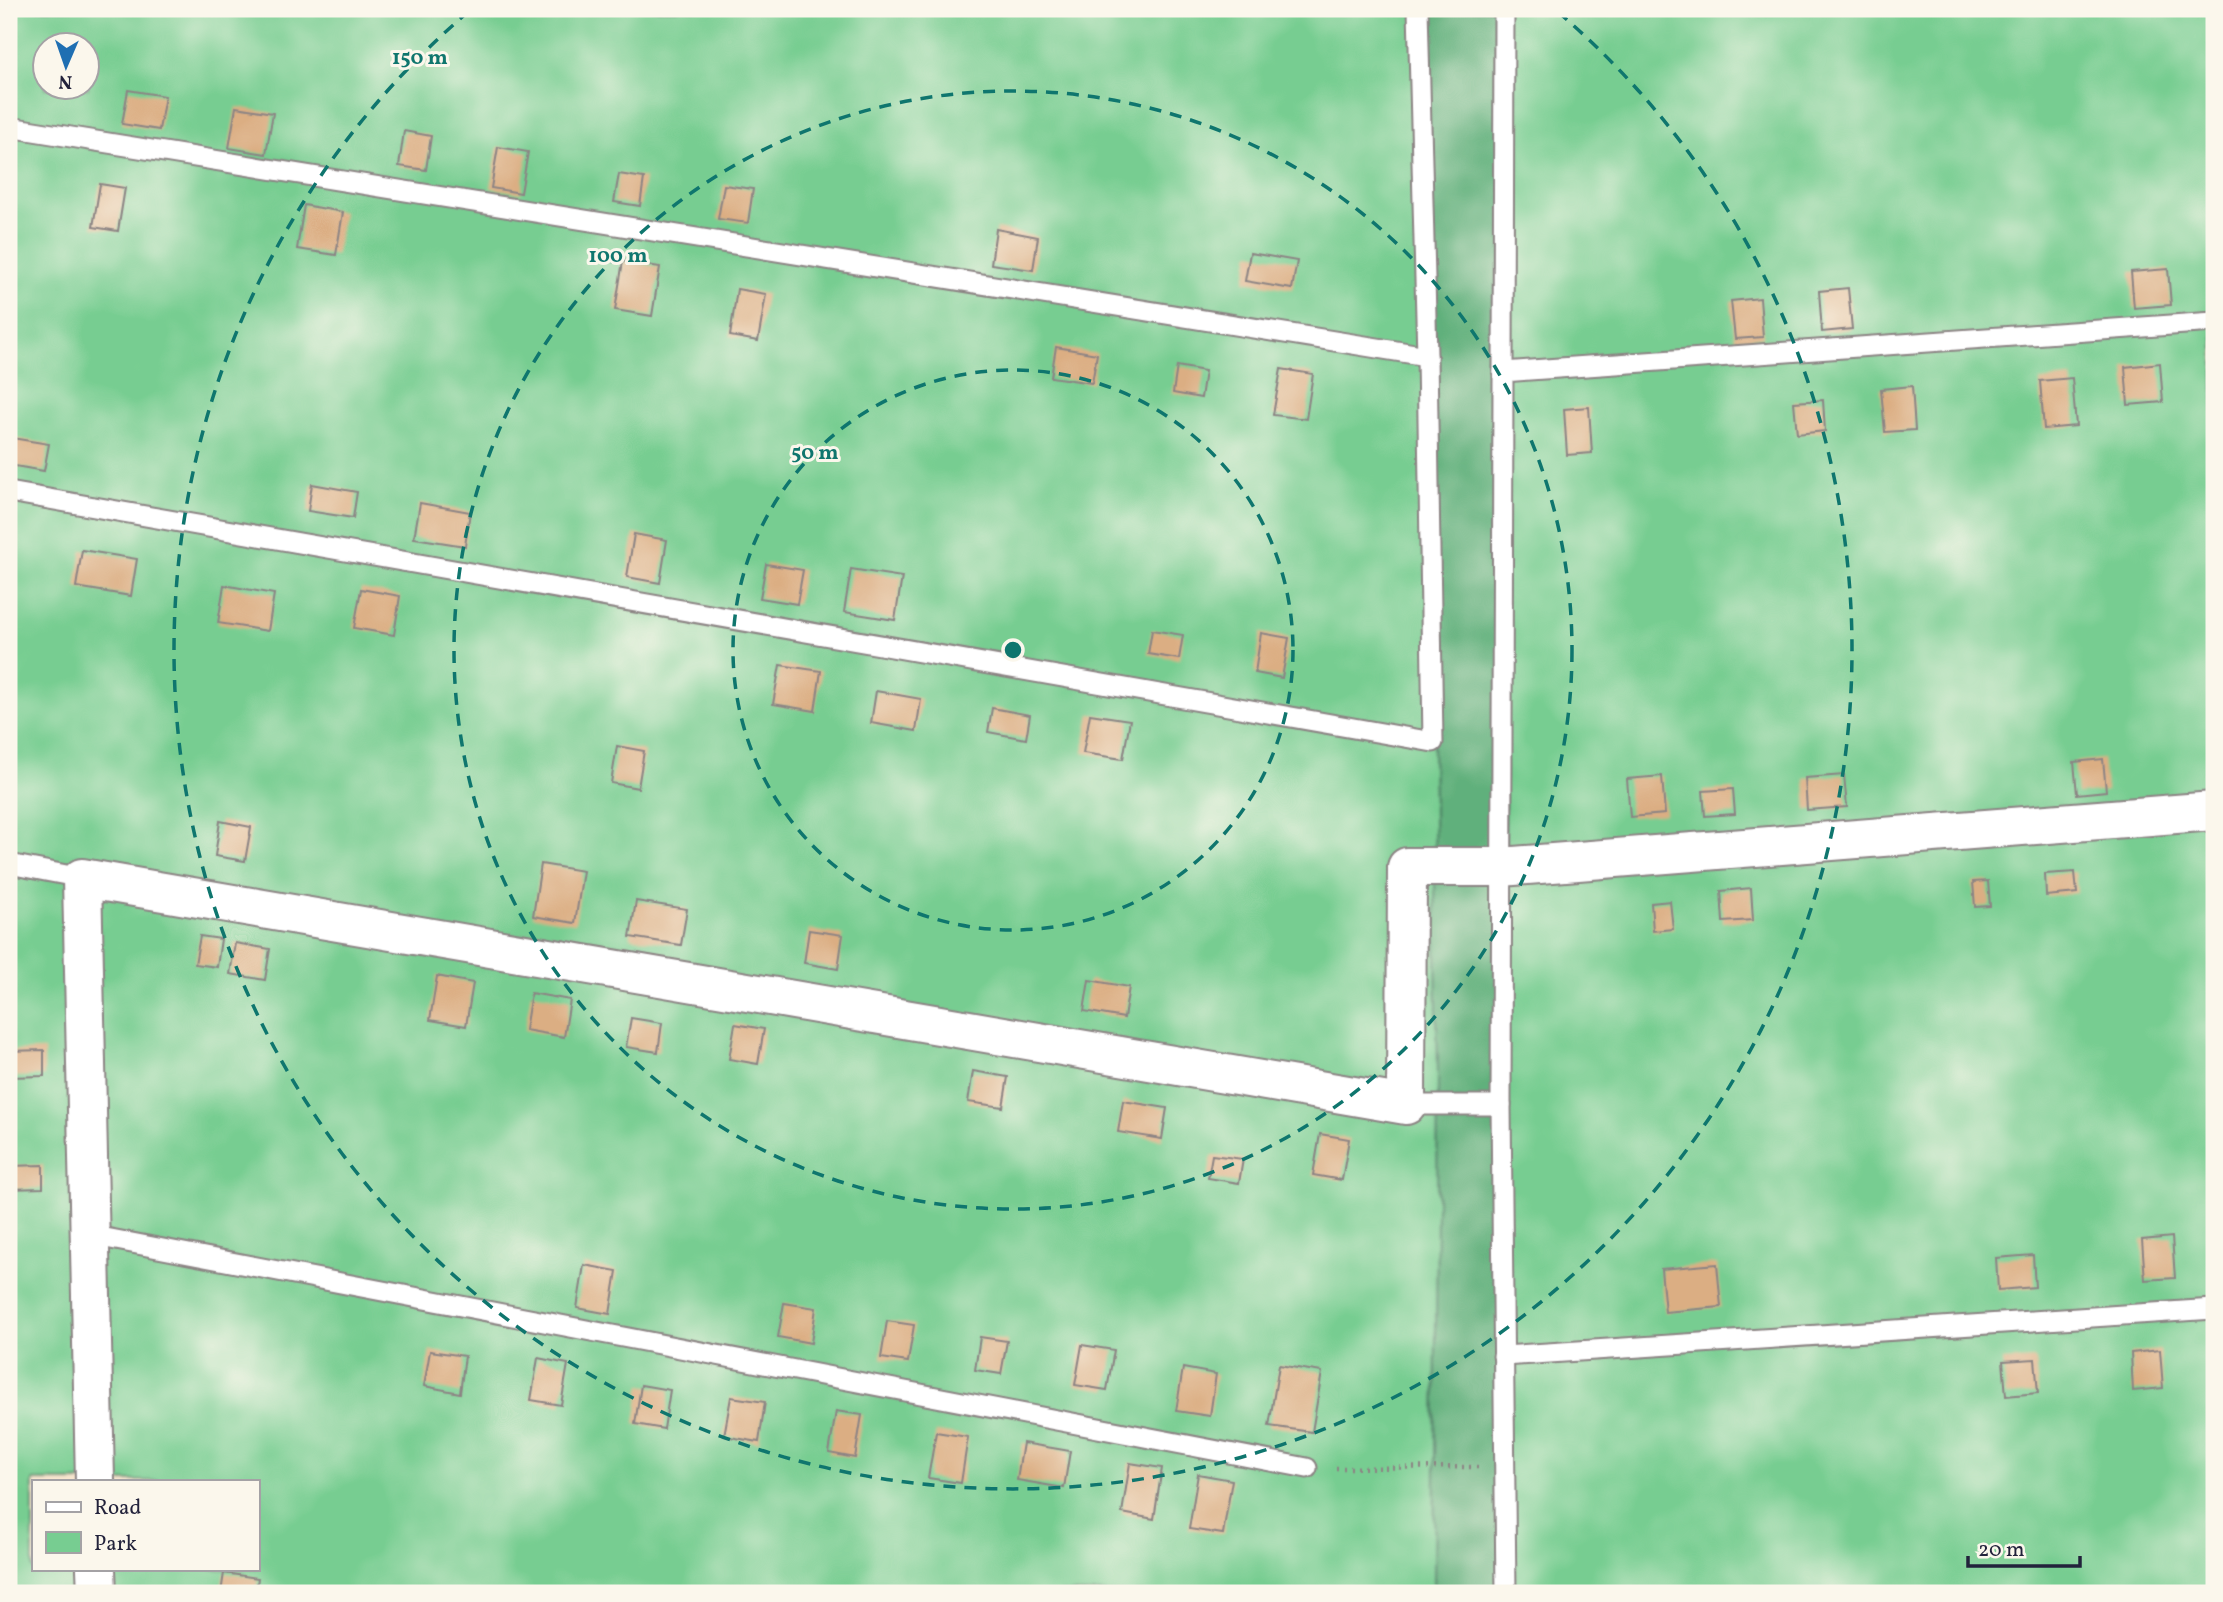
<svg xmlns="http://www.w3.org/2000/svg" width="2223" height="1602" font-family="Vollkorn,serif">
<rect width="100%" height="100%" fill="#fbf7ec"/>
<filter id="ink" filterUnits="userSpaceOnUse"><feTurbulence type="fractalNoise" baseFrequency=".0143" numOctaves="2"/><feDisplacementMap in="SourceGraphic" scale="14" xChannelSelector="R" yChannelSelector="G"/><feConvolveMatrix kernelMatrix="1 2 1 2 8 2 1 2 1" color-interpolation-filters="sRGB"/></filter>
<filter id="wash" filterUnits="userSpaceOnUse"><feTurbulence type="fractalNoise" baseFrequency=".00686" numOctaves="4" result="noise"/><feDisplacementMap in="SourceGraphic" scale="28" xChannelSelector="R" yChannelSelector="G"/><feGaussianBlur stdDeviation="1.57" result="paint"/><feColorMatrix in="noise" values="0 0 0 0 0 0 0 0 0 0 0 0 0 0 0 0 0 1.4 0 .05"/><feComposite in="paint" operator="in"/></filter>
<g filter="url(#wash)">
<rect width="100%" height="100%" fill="#f6e5ce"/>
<path fill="#77cd91" stroke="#4c7866" stroke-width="2" fill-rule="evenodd" d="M9,9h2205v1584h-2205zM46,46h42v42h-42zM33,1481h224v88h-224z"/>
<path fill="#61b07b" stroke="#42695b" stroke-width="2" d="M1418,9h86l2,1584h-72l4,-515 -11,-722z"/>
<g id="blocks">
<g fill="#dbae83">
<path d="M128,90l37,6 -6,34 -37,-6z"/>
<path d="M236,107l37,6 -7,41 -37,-6z"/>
<path d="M404,131l27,5 -5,34 -27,-4z"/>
<path d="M498,147l30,5 -7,41 -30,-5z"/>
<path d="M619,174l25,4 -4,28 -26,-4z"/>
<path d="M100,184l25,4 -7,43 -25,-4z"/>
<path d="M724,185l29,4 -5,34 -30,-4z"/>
<path d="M304,205l39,7 -7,43 -39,-6z"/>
<path d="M996,229l42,8 -5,33 -42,-6z"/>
<path d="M1250,253l47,8 -5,28 -47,-8z"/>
<path d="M623,261l37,6 -8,49 -37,-6z"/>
<path d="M2168,269l3,36 -37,3 -3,-36z"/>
<path d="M1848,288l4,41 -30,3 -3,-41z"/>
<path d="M737,289l29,5 -8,47 -28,-5z"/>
<path d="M1760,298l3,39 -28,2 -4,-38z"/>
<path d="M1056,347l41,7 -5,29 -41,-6z"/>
<path d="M2160,363l3,39 -35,3 -3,-38z"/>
<path d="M1177,366l28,5 -4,27 -28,-5z"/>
<path d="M1281,369l32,5 -7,45 -33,-4z"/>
<path d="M2072,378l4,48 -32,3 -4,-48z"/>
<path d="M1912,386l3,44 -30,2 -4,-43z"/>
<path d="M1823,400l2,31 -28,3 -3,-32z"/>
<path d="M1589,407l3,46 -25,2 -3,-46z"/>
<path d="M12,438l37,6 -5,27 -35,-6z"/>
<path d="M312,484l45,8 -4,26 -45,-7z"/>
<path d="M420,503l50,9 -5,34 -51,-8z"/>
<path d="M634,534l33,6 -7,43 -33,-6z"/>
<path d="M82,550l55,9 -6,37 -55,-9z"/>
<path d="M766,564l37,6 -6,34 -37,-6z"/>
<path d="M851,569l51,8 -7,43 -51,-8z"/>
<path d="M224,585l50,9 -6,37 -50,-8z"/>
<path d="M361,589l39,7 -6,39 -40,-7z"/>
<path d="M1152,630l31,5 -4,24 -31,-5z"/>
<path d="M1261,633l28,5 -7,40 -27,-5z"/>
<path d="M780,665l41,6 -6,40 -42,-7z"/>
<path d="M876,691l45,8 -5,32 -45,-8z"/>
<path d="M992,708l38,7 -4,24 -38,-7z"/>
<path d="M1090,714l40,6 -7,39 -40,-6z"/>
<path d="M617,746l27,5 -6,37 -27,-5z"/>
<path d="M2103,759l3,32 -29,3 -3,-32z"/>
<path d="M1844,775l3,32 -40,3 -2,-32z"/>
<path d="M1662,776l3,38 -35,3 -3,-38z"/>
<path d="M1733,789l2,25 -30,2 -2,-25z"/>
<path d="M220,821l31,6 -6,34 -30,-5z"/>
<path d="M541,864l42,7 -8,52 -42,-7z"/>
<path d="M2075,872l2,21 -31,3 -1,-22z"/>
<path d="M1988,881l2,25 -15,1 -2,-25z"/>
<path d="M1751,888l2,32 -30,2 -2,-31z"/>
<path d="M636,901l51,8 -6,36 -51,-8z"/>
<path d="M1670,901l3,28 -20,2 -2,-28z"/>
<path d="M809,930l34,5 -5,34 -34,-6z"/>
<path d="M200,936l21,3 -4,28 -22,-3z"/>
<path d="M235,943l35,6 -5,31 -35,-6z"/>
<path d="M437,976l36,7 -7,43 -36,-6z"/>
<path d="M1089,980l40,7 -5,31 -40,-7z"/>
<path d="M531,993l39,7 -6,37 -39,-7z"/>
<path d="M631,1018l31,5 -4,29 -32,-5z"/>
<path d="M735,1024l29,5 -6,35 -29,-5z"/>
<path d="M44,1050v26l-35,1v-26z"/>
<path d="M973,1071l35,6 -5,30 -35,-5z"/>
<path d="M1123,1101l44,7 -5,31 -44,-7z"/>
<path d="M1320,1134l29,5 -7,41 -29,-5z"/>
<path d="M1212,1155l31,4 -4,24 -31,-5z"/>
<path d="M43,1165v23l-34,1v-23z"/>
<path d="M2172,1237l3,41 -30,2 -3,-40z"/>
<path d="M2033,1255l2,32 -37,3 -2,-32z"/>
<path d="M1717,1264l4,43 -56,5 -4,-43z"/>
<path d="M584,1265l33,6 -7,43 -33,-6z"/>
<path d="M784,1303l32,5 -5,35 -33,-6z"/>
<path d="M887,1321l27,4 -6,37 -27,-4z"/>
<path d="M980,1337l27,4 -6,33 -26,-4z"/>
<path d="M1082,1345l32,5 -7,40 -32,-5z"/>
<path d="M2160,1350l3,38 -30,3 -2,-38z"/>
<path d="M430,1351l35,5 -5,37 -36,-7z"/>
<path d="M538,1358l30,6 -7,41 -30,-5z"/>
<path d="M2035,1359l3,34 -32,3 -3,-35z"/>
<path d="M1279,1365l43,7 -10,60 -43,-6z"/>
<path d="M1183,1368l33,6 -6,42 -34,-5z"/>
<path d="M641,1385l29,5 -6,39 -29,-5z"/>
<path d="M731,1397l34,5 -6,40 -35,-6z"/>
<path d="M836,1411l26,4 -7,43 -26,-5z"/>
<path d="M936,1432l32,5 -7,46 -33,-5z"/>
<path d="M1023,1443l47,8 -6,37 -47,-8z"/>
<path d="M1130,1463l32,5 -8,51 -32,-6z"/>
<path d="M1198,1474l34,6 -9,54 -34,-5z"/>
<path d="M224,1573l34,5 -2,15h-35z"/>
</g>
</g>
</g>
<g filter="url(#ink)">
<use href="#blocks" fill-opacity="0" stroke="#8c8484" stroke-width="2"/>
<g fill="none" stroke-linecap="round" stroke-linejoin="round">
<defs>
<g id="service">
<path d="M1504,9l-3,1096 5,488"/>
<path d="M9,127l1418,229"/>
<path d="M1503,372l711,-50"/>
<path d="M9,492l1424,250 -6,-386 -9,-347"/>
<path d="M9,864l73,14"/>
<path d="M1406,1105h95"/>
<path d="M90,1235l1217,233"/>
<path d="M1503,1356l711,-47"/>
</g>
<g id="minor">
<path d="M95,1481l-13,-603 1324,227 1,-238h94l713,-56"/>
<path d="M96,1569l1,24"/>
</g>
</defs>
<use href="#service" stroke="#8c8484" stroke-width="23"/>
<use href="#minor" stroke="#8c8484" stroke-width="42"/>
<path stroke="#8c8484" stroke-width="4.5" stroke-dasharray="2 5" stroke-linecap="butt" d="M1336,1468l142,-1"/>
<use href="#service" stroke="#fff" stroke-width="19"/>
<use href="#minor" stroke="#fff" stroke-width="38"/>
</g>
</g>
<g fill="none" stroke="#0f766e" stroke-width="3.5" stroke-dasharray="12 9">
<circle cx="1013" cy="650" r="280"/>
<circle cx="1013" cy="650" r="559"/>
<path d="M1558 12A839 839 0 1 1 468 12"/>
</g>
<circle cx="1013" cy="650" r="10" fill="#0f766e" stroke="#fbf7ec" stroke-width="3.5"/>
<g font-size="21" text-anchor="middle" font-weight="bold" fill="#0f766e" stroke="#fbf7ec" stroke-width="6" stroke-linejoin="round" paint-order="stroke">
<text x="420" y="64">150 m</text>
<text x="618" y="262">100 m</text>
<text x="815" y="459">50 m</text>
</g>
<rect width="2223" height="1602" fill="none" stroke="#fbf7ec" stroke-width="35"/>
<rect x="32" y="1480" width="228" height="91" fill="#fbf7ec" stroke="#a4a2a5" stroke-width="2"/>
<rect x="46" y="1502" width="35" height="10" fill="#ffffff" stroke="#a4a2a5" stroke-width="2"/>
<text x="94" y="1514" font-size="21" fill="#22223b">Road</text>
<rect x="46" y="1532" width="35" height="21" fill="#77cd91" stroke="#a4a2a5" stroke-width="2"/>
<text x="94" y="1550" font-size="21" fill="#22223b">Park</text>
<g transform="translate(66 66) rotate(182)"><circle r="33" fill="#fbf7ec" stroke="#a4a2a5" stroke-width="2"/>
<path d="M0-5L12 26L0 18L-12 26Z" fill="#1f6fb2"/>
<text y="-10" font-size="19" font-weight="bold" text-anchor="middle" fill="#22223b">N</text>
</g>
<path d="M1968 1556v10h112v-10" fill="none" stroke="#22223b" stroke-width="3.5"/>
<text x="1978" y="1556" font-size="21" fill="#22223b" stroke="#fbf7ec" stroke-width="5" paint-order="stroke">20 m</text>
</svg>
